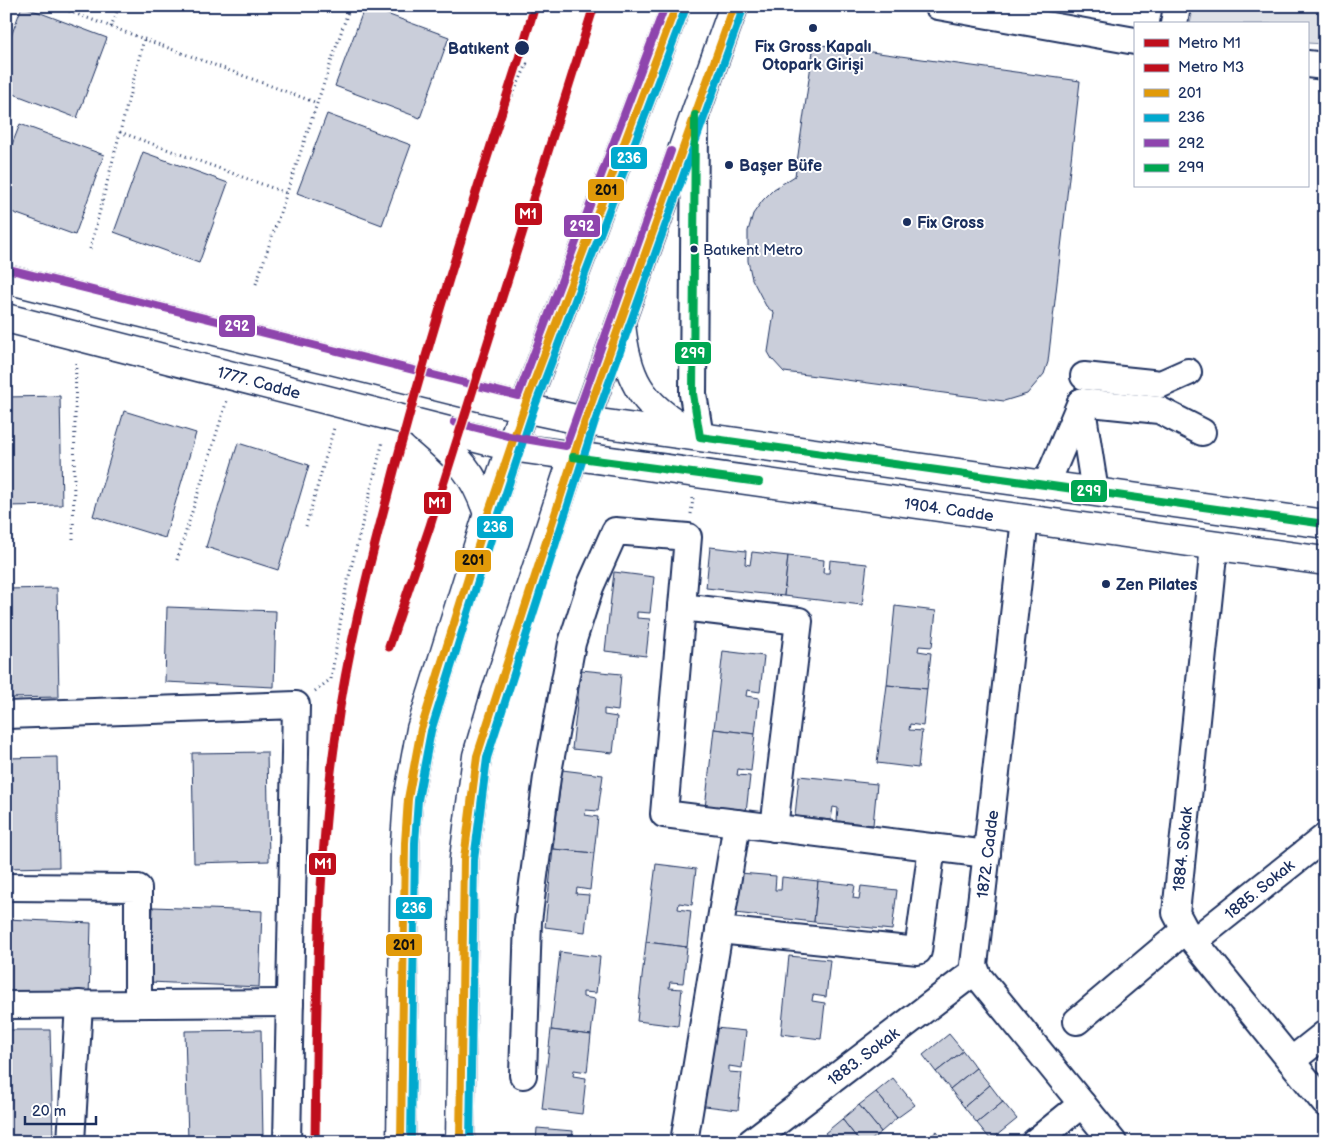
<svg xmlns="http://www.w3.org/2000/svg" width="1331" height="1148" font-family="'Balsamiq Sans',sans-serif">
<rect width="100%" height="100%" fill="#fff"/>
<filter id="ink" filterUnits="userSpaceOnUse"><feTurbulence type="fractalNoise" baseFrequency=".02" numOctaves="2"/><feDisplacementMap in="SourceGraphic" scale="10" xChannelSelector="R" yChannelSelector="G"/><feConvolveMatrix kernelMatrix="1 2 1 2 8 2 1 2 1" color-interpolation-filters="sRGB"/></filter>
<g filter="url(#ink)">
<path fill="#dee1e7" stroke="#7c88a2" d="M1194,6h131v38l-18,-1v-19h-117z"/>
<g fill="#caceda" stroke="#1b2f5e">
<path d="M22,6l85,32 -30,80 -71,-27v-41z"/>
<path d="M365,6l84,31 -29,81 -85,-32z"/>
<path d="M814,44l266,37 -32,281 -4,12 -17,20 -23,7 -188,-25 -32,-4 -12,-13 -4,-7 6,-39 -8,-7 -14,-27 -4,-18v-30l5,-17 10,-14 11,-11 21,-13z"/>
<path d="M327,114l84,31 -29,80 -85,-32z"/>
<path d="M20,124l84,31 -29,80 -69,-25v-50z"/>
<path d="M143,152l85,31 -29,80 -85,-31z"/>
<path d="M60,396l2,109 -56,1v-109z"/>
<path d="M124,411l72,22 -31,105 -72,-22z"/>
<path d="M238,443l71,22 -31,105 -72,-23z"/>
<path d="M710,547l36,4 -1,13 5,1 2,-13 36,4 -4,40 -78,-8z"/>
<path d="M788,556l36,4 -1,13h6l1,-13 37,4 -5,41 -78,-9z"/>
<path d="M614,572l40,5 -4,36 -13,-1v6l13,1 -4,37 -41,-5z"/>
<path d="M57,588l2,109 -53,1v-109z"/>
<path d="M895,606l41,5 -4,36 -13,-1 -1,5 13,2 -4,36 -40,-4z"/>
<path d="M167,607l109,4 -2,76 -109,-5z"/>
<path d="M723,651l41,5 -4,36 -13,-2 -1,6 13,2 -4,36 -41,-5z"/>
<path d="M581,670l40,4 -3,37 -14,-2v6l13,2 -4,36 -41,-4z"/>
<path d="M887,685l40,4 -4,37 -13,-2 -1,6 13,1 -4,37 -41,-5z"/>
<path d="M714,729l41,5 -4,37 -13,-2 -1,6 13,1 -4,37 -41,-5z"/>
<path d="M267,752l2,109 -75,2 -2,-110z"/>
<path d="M57,757l2,110 -53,1v-110z"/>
<path d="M562,770l41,5 -5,36 -12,-1 -1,5 13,2 -4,36 -41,-4z"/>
<path d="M799,776l78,8 -4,41 -36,-4 1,-13 -5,-1 -2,13 -36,-4z"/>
<path d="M553,849l41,4 -4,37 -13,-2 -1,6 13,1 -4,37 -40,-5z"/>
<path d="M656,864l40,5 -4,36 -13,-2 -1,6 13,2 -4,36 -41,-5z"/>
<path d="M740,873l36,3 -1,14h6l1,-13 36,4 -4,41 -79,-9z"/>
<path d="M818,881l37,4 -2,13 6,1 2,-13 36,4 -5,40 -78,-8z"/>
<path d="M153,907l109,4 -3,76 -109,-5z"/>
<path d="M6,919l85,4 -2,75 -83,-3z"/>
<path d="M646,942l41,5 -4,36 -13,-1 -1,6 13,1 -4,37 -41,-5z"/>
<path d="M560,952l40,5 -4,36 -13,-1v5l12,2 -4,36 -40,-5z"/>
<path d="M789,956l41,4 -4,37 -13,-2 -1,6 13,2 -4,36 -40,-5z"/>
<path d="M705,1027l41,4 -4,37 -13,-2v6l13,1 -4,37 -41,-5z"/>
<path d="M6,1030h44l3,109 -47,1z"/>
<path d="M261,1030l2,109 -75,2 -3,-110z"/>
<path d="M551,1030l40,5 -4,37 -13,-2 -1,6 13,2 -4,36 -40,-5z"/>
<path d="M949,1034l14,17 -27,21 -13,-17z"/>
<path d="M963,1051l13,17 -26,21 -14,-17z"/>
<path d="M976,1068l14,17 -26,22 -14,-18z"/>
<path d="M893,1078l22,27 -18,13 -21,-26z"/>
<path d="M990,1085l13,17 -26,21 -13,-16z"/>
<path d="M876,1092l21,26 -16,14 -22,-27z"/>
<path d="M1003,1102l14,17 -26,21 -14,-17z"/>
<path d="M859,1105l22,27 -12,10h-9l-18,-23z"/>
<path d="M842,1119l18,23h-28l-7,-9z"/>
<path d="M537,1128l36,3 -1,11h-36z"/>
<path d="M937,1131l8,11h-21z"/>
</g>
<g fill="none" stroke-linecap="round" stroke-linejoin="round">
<defs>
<g id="minor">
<path d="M938,6l197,35"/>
<path d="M1174,24l3,-18"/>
<path d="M1307,64l18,2"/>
<path d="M695,123l-2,271 7,43"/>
<path d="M1084,376l77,8 27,-12"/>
<path d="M1081,402l78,8 43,22"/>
<path d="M1081,402l14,90"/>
<path d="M1046,485l35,-83"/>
<path d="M1025,519l-51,446 4,11 135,166"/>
<path d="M1214,546l-38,367 9,17 140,173"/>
<path d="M682,607l117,14 -25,207"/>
<path d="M6,715l290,-10 -9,437"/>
<path d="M6,887l132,1v115"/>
<path d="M719,930l199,21 14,-104"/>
<path d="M1194,941l131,-104"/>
<path d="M6,1005l284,-2"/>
<path d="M1077,1021l108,-91"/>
<path d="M1291,1061l34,-27"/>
<path d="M523,1075l5,-154 19,-144 25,-134 18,-56 25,-56 73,6 -24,277 323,40"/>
<path d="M71,1142l8,-138"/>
<path d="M684,1142l53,-319"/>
<path d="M751,1142l224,-171"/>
<path d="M1035,1142l47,-38"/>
</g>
<g id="major">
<path d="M6,279l518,129 61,13 740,103"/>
<path d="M6,318l505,129 814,114"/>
<path d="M621,323c5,53 19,82 67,107"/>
<path d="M423,428c34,29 51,43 65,86"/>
<path d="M401,1142l4,-299 3,-44 13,-70 67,-215 36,-106 152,-402"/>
<path d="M460,1142l4,-283 13,-103 19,-64 89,-271 149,-415"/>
</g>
</defs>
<use href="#minor" stroke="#1b2f5e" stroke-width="30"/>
<use href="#major" stroke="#1b2f5e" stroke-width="31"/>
<g stroke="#1b2f5e" stroke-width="3" stroke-dasharray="1 4" stroke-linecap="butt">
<path d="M55,6l262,97"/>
<path d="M111,27l8,-21"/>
<path d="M120,132l166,61"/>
<path d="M90,249l54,-210"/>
<path d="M256,284l94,-278"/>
<path d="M427,357l64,-215 36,-78 4,2"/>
<path d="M691,514l2,-16"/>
<path d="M306,526l28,-98"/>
<path d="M73,539l3,-178"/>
<path d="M177,560l50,-160"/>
<path d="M315,691l16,-12 15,-91 37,-147"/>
</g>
<use href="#minor" stroke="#fff" stroke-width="26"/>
<use href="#major" stroke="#fff" stroke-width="28"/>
<defs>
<g id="bus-1">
<path d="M401,1142l4,-299 3,-44 13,-70 67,-215 36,-106 152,-402"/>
<path d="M460,1142l4,-283 13,-103 108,-335 149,-415"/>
</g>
<g id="bus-2">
<path d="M411,1142l4,-299 3,-43 13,-69 67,-214 35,-106 152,-401"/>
<path d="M470,1142l4,-282 13,-102 107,-334 149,-415"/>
</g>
<g id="bus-3">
<path d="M8,269l510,127 147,-390"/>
<path d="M454,422l59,15 53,9 105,-295"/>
</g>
<g id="bus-4">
<path d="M695,115l-2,279 7,43 625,87"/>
<path d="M573,457l186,25"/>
</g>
</defs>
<use href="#bus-1" stroke="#fff" stroke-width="11"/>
<use href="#bus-2" stroke="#fff" stroke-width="11"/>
<use href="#bus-3" stroke="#fff" stroke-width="11"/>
<use href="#bus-4" stroke="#fff" stroke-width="11"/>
<use href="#bus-1" stroke="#e19a09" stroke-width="8"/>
<use href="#bus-2" stroke="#00a9ce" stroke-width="8"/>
<use href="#bus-3" stroke="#8e44ad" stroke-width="8"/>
<use href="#bus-4" stroke="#00a651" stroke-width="8"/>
<defs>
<g id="metro-1">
<path d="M389,647l41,-121 144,-457"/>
<path d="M315,1142c2,-136 1,-273 21,-408 11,-81 31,-161 52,-240 38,-148 85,-293 132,-439"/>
</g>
<g id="metro-2">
<path d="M520,55l15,-49"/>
<path d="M574,69l20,-63"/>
</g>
</defs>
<use href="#metro-1" stroke="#fff" stroke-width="12"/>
<use href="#metro-2" stroke="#fff" stroke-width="12"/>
<use href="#metro-1" stroke="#bf0e1c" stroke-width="9"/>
<use href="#metro-2" stroke="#bf0e1c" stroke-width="9"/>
</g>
</g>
<g fill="#1b2f5e" stroke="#fff" stroke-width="2">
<circle cx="813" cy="28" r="5"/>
<circle cx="522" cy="48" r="8"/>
<circle cx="729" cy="165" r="5"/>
<circle cx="907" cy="222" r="5"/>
<circle cx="694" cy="249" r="4.5"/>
<circle cx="1106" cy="584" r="5"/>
</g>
<g text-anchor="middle" stroke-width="4" stroke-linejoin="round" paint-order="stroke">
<g font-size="15" fill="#1b2f5e" stroke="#fff" text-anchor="start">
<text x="703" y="255">Batıkent Metro</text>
</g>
<g font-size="16" font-weight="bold" fill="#1b2f5e" stroke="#fff" text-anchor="start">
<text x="813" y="52" text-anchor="middle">Fix Gross Kapalı<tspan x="813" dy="18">Otopark Girişi</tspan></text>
<text x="739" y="171">Başer Büfe</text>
<text x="917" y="228">Fix Gross</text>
<text x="1116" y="590">Zen Pilates</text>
</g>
<g font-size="16" font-weight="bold" fill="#1b2f5e" stroke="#fff" text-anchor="end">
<text x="509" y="54">Batıkent</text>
</g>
<g font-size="16" fill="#1b2f5e" stroke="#fff">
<text transform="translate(259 382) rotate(15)" y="6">1777. Cadde</text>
<text transform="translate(949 509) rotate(8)" y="6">1904. Cadde</text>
<text transform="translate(1182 849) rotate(-84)" y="6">1884. Sokak</text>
<text transform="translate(987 854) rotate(-83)" y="6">1872. Cadde</text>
<text transform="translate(1259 889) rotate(-39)" y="6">1885. Sokak</text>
<text transform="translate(863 1056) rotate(-37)" y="6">1883. Sokak</text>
</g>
</g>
<g stroke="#fff" stroke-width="2">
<rect x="610" y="146" width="38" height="24" rx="5" fill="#00a9ce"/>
<rect x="587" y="178" width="38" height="24" rx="5" fill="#e19a09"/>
<rect x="514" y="202" width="29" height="24" rx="5" fill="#bf0e1c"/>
<rect x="563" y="214" width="38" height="24" rx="5" fill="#8e44ad"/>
<rect x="218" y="314" width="38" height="24" rx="5" fill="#8e44ad"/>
<rect x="674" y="341" width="38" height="24" rx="5" fill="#00a651"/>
<rect x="1070" y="479" width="38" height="24" rx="5" fill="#00a651"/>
<rect x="423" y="491" width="29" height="24" rx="5" fill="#bf0e1c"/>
<rect x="476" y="515" width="38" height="24" rx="5" fill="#00a9ce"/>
<rect x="454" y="549" width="38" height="24" rx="5" fill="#e19a09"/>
<rect x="308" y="852" width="29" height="24" rx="5" fill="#bf0e1c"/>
<rect x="395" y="896" width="38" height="24" rx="5" fill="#00a9ce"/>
<rect x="385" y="933" width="38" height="24" rx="5" fill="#e19a09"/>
</g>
<g font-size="14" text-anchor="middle" font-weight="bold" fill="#fff">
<text x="629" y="163">236</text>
<text x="528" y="219">M1</text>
<text x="582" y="231">292</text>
<text x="237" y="331">292</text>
<text x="693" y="358">299</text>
<text x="1089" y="496">299</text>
<text x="437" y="508">M1</text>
<text x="495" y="532">236</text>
<text x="323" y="869">M1</text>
<text x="414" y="913">236</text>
</g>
<g font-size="14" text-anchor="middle" font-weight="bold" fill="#111">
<text x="606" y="195">201</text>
<text x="473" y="565">201</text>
<text x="404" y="950">201</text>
</g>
<rect width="1331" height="1148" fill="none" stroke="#fff" stroke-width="25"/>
<rect x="12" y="12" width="1306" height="1123" fill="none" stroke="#1b2f5e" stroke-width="2" filter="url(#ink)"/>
<rect x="1134" y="22" width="175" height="165" fill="#ffffff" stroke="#a4acbf"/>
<rect x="1144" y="39" width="25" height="8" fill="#bf0e1c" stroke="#a4acbf"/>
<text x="1178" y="48" font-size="15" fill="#1b2f5e">Metro M1</text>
<rect x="1144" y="64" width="25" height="8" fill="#bf0e1c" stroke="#a4acbf"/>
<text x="1178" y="72" font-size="15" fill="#1b2f5e">Metro M3</text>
<rect x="1144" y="89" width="25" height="8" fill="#e19a09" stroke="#a4acbf"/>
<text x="1178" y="98" font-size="15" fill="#1b2f5e">201</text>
<rect x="1144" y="114" width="25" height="8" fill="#00a9ce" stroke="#a4acbf"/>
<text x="1178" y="122" font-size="15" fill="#1b2f5e">236</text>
<rect x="1144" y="139" width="25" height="8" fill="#8e44ad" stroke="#a4acbf"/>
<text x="1178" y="148" font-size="15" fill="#1b2f5e">292</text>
<rect x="1144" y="164" width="25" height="8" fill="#00a651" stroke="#a4acbf"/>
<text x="1178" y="172" font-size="15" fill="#1b2f5e">299</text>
<path d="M25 1116v8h71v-8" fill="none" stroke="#1b2f5e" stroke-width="2.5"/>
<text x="32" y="1116" font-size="15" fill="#1b2f5e" stroke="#ffffff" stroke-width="4" paint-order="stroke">20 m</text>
</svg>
